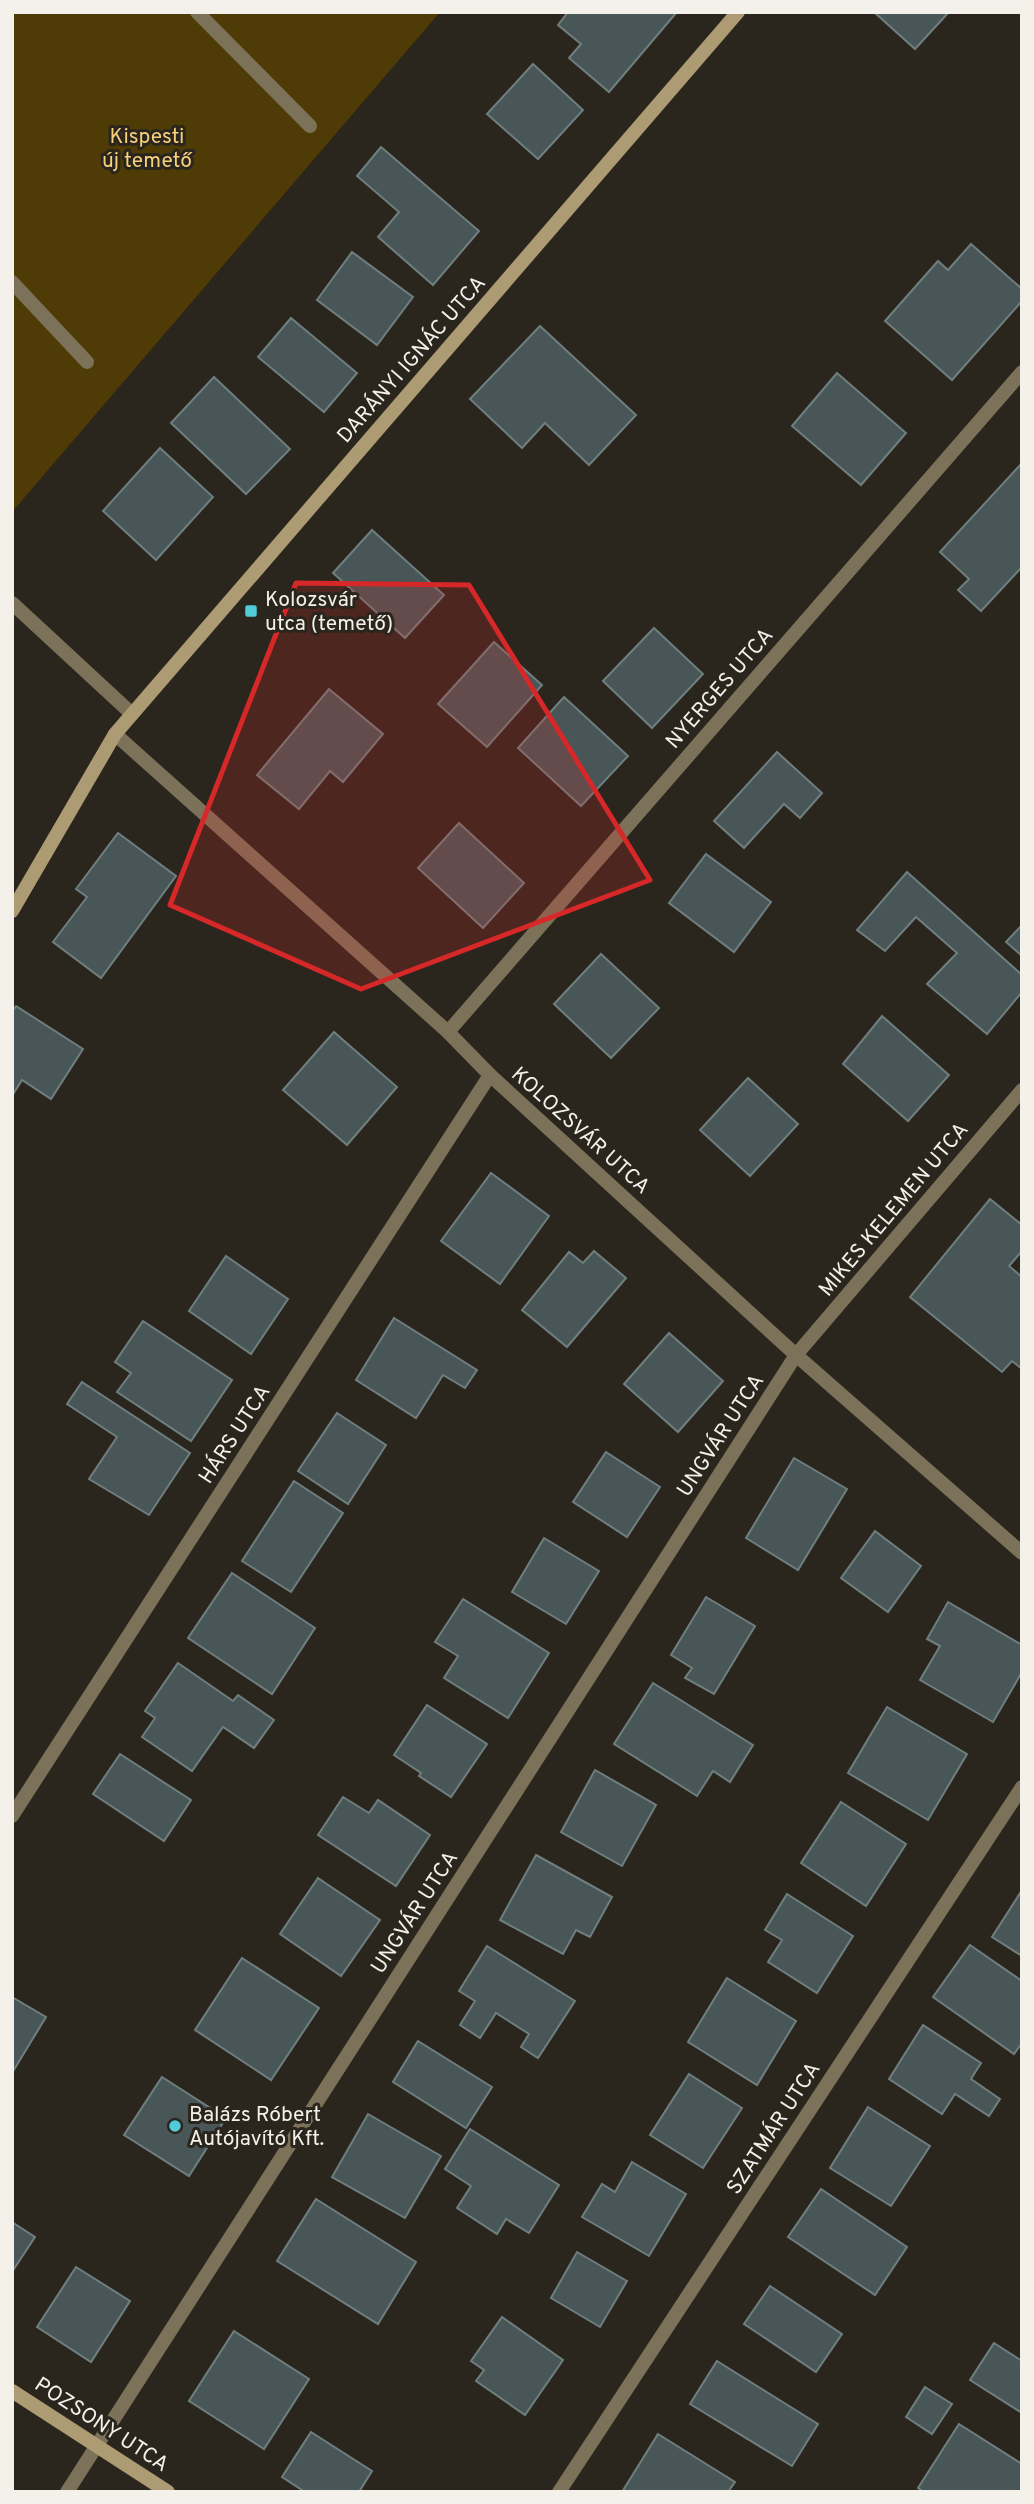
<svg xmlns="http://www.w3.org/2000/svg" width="1034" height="2504" font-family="Overpass,sans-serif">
<rect width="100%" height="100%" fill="#2b261d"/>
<path fill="#4f3b06" d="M12,12h428l-428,500z"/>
<g fill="#485657" stroke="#6f7e7f" stroke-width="2">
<path d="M568,12h109l-68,80 -40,-34 12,-14 -23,-19z"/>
<path d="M874,12h75l-34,37z"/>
<path d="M533,64l50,46 -45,49 -51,-45z"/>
<path d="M381,147l98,84 -46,54 -55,-48 21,-25 -42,-36z"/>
<path d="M971,244l51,45v12l-70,79 -67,-59 53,-60 10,9z"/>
<path d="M352,252l61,45 -36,48 -60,-45z"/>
<path d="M291,318l66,55 -33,39 -66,-55z"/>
<path d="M540,326l96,89 -47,50 -44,-42 -23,25 -52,-49z"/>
<path d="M837,373l69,60 -45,52 -69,-59z"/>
<path d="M214,377l76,72 -44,45 -75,-71z"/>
<path d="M160,448l53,49 -57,63 -53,-49z"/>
<path d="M1022,463v104l-41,44 -23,-21 11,-11 -29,-27z"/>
<path d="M372,530l72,65 -39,43 -72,-65z"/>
<path d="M654,628l49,46 -51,54 -49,-47z"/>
<path d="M494,642l48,43 -55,62 -49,-43z"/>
<path d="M329,689l54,45 -40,48 -13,-11 -31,38 -42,-34z"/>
<path d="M564,697l64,59 -47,50 -63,-58z"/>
<path d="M777,752l45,41 -22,25 -16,-14 -40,44 -30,-27z"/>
<path d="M459,823l65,60 -41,45 -65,-60z"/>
<path d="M118,833l58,43 -75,102 -48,-36 34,-45 -11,-8z"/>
<path d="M706,854l65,48 -37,50 -65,-49z"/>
<path d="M907,872l115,103v17l-35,42 -60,-50 30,-31 -41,-36 -31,34 -28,-21z"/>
<path d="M1022,925v31l-16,-14z"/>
<path d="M601,954l58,54 -48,50 -57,-54z"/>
<path d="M16,1006l67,43 -32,50 -29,-19 -10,16v-84z"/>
<path d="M882,1016l67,59 -41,46 -65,-57z"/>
<path d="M334,1032l63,55 -50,58 -64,-55z"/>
<path d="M748,1078l50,46 -48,52 -50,-46z"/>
<path d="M491,1173l58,43 -49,68 -59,-43z"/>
<path d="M990,1199l32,26v26l-13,15 13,11v92l-10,-8 -10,11 -92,-75z"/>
<path d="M594,1251l32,27 -59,69 -45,-37 47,-58 14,11z"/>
<path d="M226,1256l62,43 -37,55 -62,-43z"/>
<path d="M394,1318l83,52 -12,18 -22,-13 -27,43 -60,-38z"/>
<path d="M143,1321l89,59 -41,61 -74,-49 14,-19 -16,-11z"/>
<path d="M669,1333l54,48 -45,51 -54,-48z"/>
<path d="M82,1382l108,71 -41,62 -60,-36 28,-42 -50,-33z"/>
<path d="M337,1413l49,32 -38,59 -50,-33z"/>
<path d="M606,1452l54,35 -33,50 -54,-35z"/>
<path d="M794,1458l53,31 -49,81 -52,-32z"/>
<path d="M294,1481l49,32 -52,79 -49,-31z"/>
<path d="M875,1531l46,35 -33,46 -47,-34z"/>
<path d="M544,1538l55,33 -33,53 -54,-32z"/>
<path d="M232,1573l83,55 -43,66 -84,-56z"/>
<path d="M706,1597l49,29 -41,68 -29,-16 7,-10 -21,-13z"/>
<path d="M463,1599l86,54 -41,65 -64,-40 14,-22 -23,-14z"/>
<path d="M948,1602l74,43v27l-29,50 -73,-42 20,-34 -13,-7z"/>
<path d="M178,1663l55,38 5,-6 36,25 -20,28 -31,-21 -31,44 -50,-34 13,-19 -10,-7z"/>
<path d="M653,1683l100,62 -23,37 -17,-11 -16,25 -83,-52z"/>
<path d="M427,1705l60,39 -36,53 -32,-21 2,-3 -27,-18z"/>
<path d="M887,1707l80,47 -39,66 -80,-47z"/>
<path d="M120,1754l71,46 -27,41 -71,-47z"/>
<path d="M595,1770l61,35 -34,61 -61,-34z"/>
<path d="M343,1797l26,16 9,-13 52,35 -34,51 -78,-51z"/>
<path d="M841,1802l65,42 -40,62 -65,-43z"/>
<path d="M536,1855l76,42 -22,40 -14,-7 -13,24 -63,-34z"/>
<path d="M318,1878l62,42 -39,56 -61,-42z"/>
<path d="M1022,1890v66l-30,-19z"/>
<path d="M787,1894l66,42 -36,57 -49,-31 14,-22 -17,-10z"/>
<path d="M970,1945l52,36v62l-8,11 -81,-57z"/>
<path d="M487,1946l88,55 -37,57 -17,-11 8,-13 -33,-21 -16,25 -20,-13 15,-24 -16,-10z"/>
<path d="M242,1958l77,50 -48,72 -76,-50z"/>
<path d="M727,1978l69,43 -39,64 -69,-43z"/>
<path d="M12,1997l34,20 -34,56z"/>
<path d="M923,2025l58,38 -10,16 29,20 -11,17 -34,-22 -13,20 -53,-35z"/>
<path d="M418,2041l74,46 -26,41 -73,-46z"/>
<path d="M689,2074l53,34 -39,60 -53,-33z"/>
<path d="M162,2077l64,41 -37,58 -65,-41z"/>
<path d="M868,2107l62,39 -39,60 -61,-38z"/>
<path d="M368,2114l73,42 -36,62 -73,-41z"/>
<path d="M470,2129l89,56 -30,48 -23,-14 -9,15 -40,-26 14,-22 -26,-17z"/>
<path d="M632,2162l54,32 -37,62 -67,-39 20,-33 13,8z"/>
<path d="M821,2189l86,58 -32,48 -87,-58z"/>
<path d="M316,2199l100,63 -38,62 -101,-63z"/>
<path d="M12,2222l23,15 -23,35z"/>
<path d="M577,2252l50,29 -27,46 -49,-29z"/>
<path d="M76,2267l54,34 -39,61 -54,-35z"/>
<path d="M770,2286l72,48 -26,38 -72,-48z"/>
<path d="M502,2317l61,43 -38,55 -49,-34 8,-11 -13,-9z"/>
<path d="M234,2331l75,48 -45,70 -75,-48z"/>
<path d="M994,2343l28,18v52l-52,-33z"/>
<path d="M717,2361l101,63 -26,42 -102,-62z"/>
<path d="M925,2387l27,17 -20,30 -26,-17z"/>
<path d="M959,2424l63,40v28h-98l-6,-4z"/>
<path d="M311,2432l61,39 -13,21h-54l-23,-15z"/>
<path d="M658,2434l77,48 -7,10h-106z"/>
</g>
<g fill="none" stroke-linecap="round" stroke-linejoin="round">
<g stroke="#7c7159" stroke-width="14">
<path d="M197,12l113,114"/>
<path d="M12,282l75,80"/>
<path d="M12,603l120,111"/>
</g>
<g stroke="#7c7159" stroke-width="14">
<path d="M115,734l333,298 42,43 306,280 226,198"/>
<path d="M448,1032l574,-660"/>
<path d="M12,1816l478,-741"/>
<path d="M67,2492l729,-1137 226,-265"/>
<path d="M559,2492l463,-705"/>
</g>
<g stroke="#ad9b74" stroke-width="14">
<path d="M12,911l103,-177 623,-722"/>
<path d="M12,2391l156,101"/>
</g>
</g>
<path fill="#d62828" fill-opacity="0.2" stroke="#d62828" stroke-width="5" stroke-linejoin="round" d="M296,583l173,2 181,295 -289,109 -191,-84z"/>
<g fill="#52cbd9" stroke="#2b261d" stroke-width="2.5">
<rect x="244" y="604" width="14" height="14" rx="3.5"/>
<circle cx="175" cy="2126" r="7"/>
</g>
<g text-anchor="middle" stroke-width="6" stroke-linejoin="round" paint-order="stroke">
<g font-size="21" fill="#f7d07a" stroke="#2b261d">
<text x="147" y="143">Kispesti<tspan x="147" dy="24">új temető</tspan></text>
</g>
<g font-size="21" fill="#f4f1eb" stroke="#2b261d">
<text transform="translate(411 359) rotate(-49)" y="7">DARÁNYI IGNÁC UTCA</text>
<text transform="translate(719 688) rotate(-49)" y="7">NYERGES UTCA</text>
<text transform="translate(581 1130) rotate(42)" y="7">KOLOZSVÁR UTCA</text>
<text transform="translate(893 1209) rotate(-50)" y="7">MIKES KELEMEN UTCA</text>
<text transform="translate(234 1434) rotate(-57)" y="7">HÁRS UTCA</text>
<text transform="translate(720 1435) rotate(-57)" y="7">UNGVÁR UTCA</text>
<text transform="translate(414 1912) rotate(-57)" y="7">UNGVÁR UTCA</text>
<text transform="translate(773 2128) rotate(-57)" y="7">SZATMÁR UTCA</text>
<text transform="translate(102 2424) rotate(33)" y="7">POZSONY UTCA</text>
</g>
<g font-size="21" fill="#f4f1eb" stroke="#2b261d" text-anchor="start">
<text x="265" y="606">Kolozsvár<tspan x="265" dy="24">utca (temető)</tspan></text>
<text x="189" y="2121">Balázs Róbert<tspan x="189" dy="24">Autójavító Kft.</tspan></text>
</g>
</g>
<rect width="1034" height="2504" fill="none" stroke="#f4f1eb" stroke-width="28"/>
</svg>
